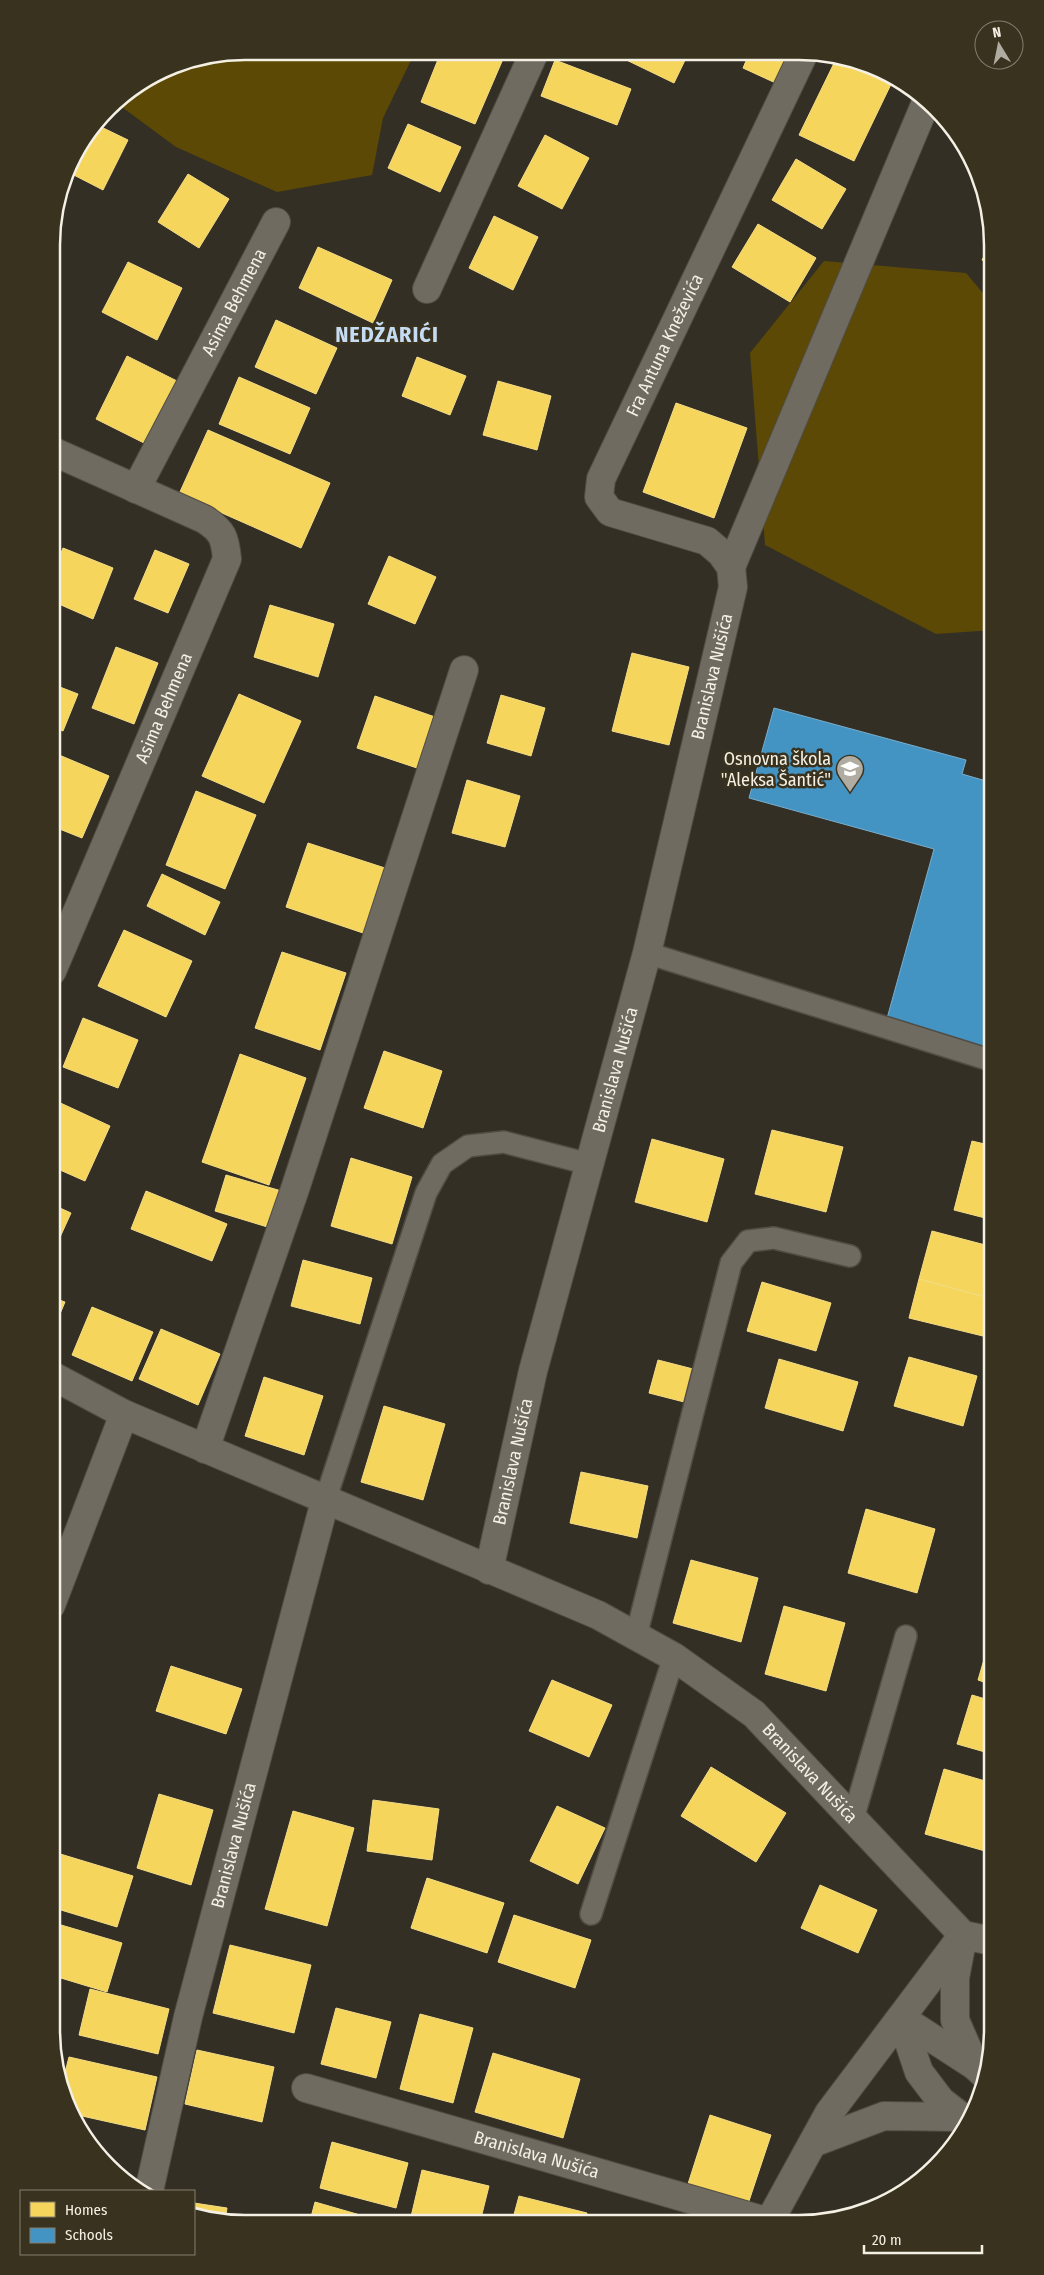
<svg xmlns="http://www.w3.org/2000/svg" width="1044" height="2275" font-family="'Fira Sans Condensed',sans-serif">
<rect width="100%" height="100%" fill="#332f25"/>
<g fill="#5c4905">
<path d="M245,51l170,1 -32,66 -11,57 -95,17 -101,-45 -61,-45 56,-36z"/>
<path d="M824,261l142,12 27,32v325l-57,4 -171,-89 -15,-192z"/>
</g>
<g fill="#f6d55c" stroke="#f5dd85">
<path d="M441,52l45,1 17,6 -28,65 -54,-22z"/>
<path d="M614,54h74l-14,29z"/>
<path d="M749,54l45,1 -14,30 -37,-17z"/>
<path d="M838,55l47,16 9,7 -40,83 -55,-26z"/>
<path d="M555,60l76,29 -14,36 -76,-29z"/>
<path d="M408,124l53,23 -21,45 -52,-24z"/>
<path d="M97,125l31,15 -25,50 -35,-18 3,-13z"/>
<path d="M545,135l44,23 -27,51 -44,-23z"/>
<path d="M796,159l50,30 -24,40 -50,-29z"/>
<path d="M188,174l41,25 -30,49 -41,-26z"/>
<path d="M494,216l44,21 -25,53 -44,-22z"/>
<path d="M758,224l58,34 -26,44 -58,-35z"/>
<path d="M992,241l1,4v21l-11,-6z"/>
<path d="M318,247l74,33 -19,43 -74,-35z"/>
<path d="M128,262l54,26 -25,52 -55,-28z"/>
<path d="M276,320l61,28 -21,46 -61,-27z"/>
<path d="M127,356l58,29 -31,63 -58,-29z"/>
<path d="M417,357l49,19 -16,39 -48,-19z"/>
<path d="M239,377l71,31 -20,46 -71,-30z"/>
<path d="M498,381l53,15 -14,54 -54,-15z"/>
<path d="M676,403l71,25 -33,90 -71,-26z"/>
<path d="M208,430l122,53 -29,65 -122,-54z"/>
<path d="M63,548l50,20 -20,51 -41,-18v-26z"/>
<path d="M155,550l34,14 -21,49 -34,-14z"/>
<path d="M389,556l47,21 -21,47 -47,-20z"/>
<path d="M270,605l64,19 -16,53 -64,-20z"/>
<path d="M116,647l42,16 -24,61 -42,-16z"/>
<path d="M632,653l57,14 -20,78 -57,-14z"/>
<path d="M52,684l26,10 -15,37 -11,-4z"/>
<path d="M239,694l62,27 -37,82 -62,-27z"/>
<path d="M501,695l44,13 -14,48 -44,-13z"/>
<path d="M375,696l60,21 -18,51 -60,-20z"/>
<path d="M52,752l57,24 -27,62 -30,-12z"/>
<path d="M467,780l53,16 -15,51 -53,-14z"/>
<path d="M196,791l60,24 -31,74 -59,-24z"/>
<path d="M308,843l80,26 -22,65 -80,-27z"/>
<path d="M162,874l58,28 -15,33 -58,-29z"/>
<path d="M124,930l68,31 -26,56 -68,-31z"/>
<path d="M282,952l64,21 -26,77 -65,-22z"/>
<path d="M83,1018l55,22 -20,48 -55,-21z"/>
<path d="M384,1051l58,20 -19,57 -59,-20z"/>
<path d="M240,1054l66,24 -37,107 -67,-23z"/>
<path d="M54,1100l56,26 -25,55 -34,-15v-60z"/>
<path d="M772,1130l71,17 -17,65 -71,-18z"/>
<path d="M652,1139l72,20 -17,63 -72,-20z"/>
<path d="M972,1141l21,5v74l-39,-10z"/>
<path d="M351,1158l61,19 -20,67 -61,-18z"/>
<path d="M226,1175l59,17 -11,37 -59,-18z"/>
<path d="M146,1191l81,33 -15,37 -81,-32z"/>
<path d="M51,1204l20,9 -20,44z"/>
<path d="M932,1231l61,16 -1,52 -73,-20z"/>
<path d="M303,1260l69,18 -12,46 -69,-18z"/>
<path d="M919,1279l73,20v16l-5,22 -78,-19z"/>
<path d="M762,1282l69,21 -15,48 -69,-20z"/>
<path d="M51,1297l14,5 -14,33z"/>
<path d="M92,1307l61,25 -21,49 -60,-26z"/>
<path d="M161,1329l59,25 -22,51 -59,-26z"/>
<path d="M909,1357l68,19 -14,50 -69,-20z"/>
<path d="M779,1359l79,23 -15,49 -78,-23z"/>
<path d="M658,1360l39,10 -9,33 -39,-10z"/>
<path d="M264,1377l59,19 -19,59 -59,-19z"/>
<path d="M384,1406l61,18 -22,76 -62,-18z"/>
<path d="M581,1472l67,14 -11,52 -67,-15z"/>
<path d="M866,1509l69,20 -18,64 -69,-20z"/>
<path d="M51,1536l8,2 -8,21z"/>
<path d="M691,1560l67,18 -17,64 -68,-19z"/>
<path d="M784,1606l61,17 -19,68 -61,-17z"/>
<path d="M992,1632v53l-14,-5z"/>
<path d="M171,1666l71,23 -16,45 -70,-23z"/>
<path d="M552,1680l60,25 -23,52 -60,-26z"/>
<path d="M972,1695l20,6v53l-35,-10z"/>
<path d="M711,1767l75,46 -30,49 -75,-46z"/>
<path d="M944,1769l48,14v70l-67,-19z"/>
<path d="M159,1794l54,16 -22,75 -54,-17z"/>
<path d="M373,1800l66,9 -7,51 -65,-9z"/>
<path d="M557,1806l48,22 -27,56 -48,-23z"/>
<path d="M293,1811l61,17 -27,98 -62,-17z"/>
<path d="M57,1853l76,23 -16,51 -66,-20v-36z"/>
<path d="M427,1878l77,25 -17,50 -76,-25z"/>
<path d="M820,1885l57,25 -19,43 -57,-25z"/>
<path d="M514,1915l77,25 -16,48 -77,-26z"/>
<path d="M51,1922l71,21 -15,49 -56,-17z"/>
<path d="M230,1945l81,20 -17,68 -81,-20z"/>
<path d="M90,1989l79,20 -11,45 -79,-19z"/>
<path d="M336,2008l55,14 -15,56 -55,-14z"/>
<path d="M420,2014l53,14 -20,75 -53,-14z"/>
<path d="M197,2050l77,17 -12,55 -77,-18z"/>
<path d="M493,2053l87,26 -17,59 -88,-26z"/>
<path d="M69,2057l88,20 -12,53 -72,-16 -12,-26z"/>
<path d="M710,2115l61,20 -24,72 -60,-20z"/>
<path d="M332,2142l76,21 -12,45 -76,-20z"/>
<path d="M422,2170l67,16 -9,36 -70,-1z"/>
<path d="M519,2196l68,17 -3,9h-72z"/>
<path d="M315,2202l66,19h-71z"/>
<path d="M194,2203l33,5 -2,12h-18l-13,-5z"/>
</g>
<path fill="#4393c3" stroke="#78afcd" d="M774,708l192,52 -4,14 31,9v268l-107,-29 48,-173 -185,-51z"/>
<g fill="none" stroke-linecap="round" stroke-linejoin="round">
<defs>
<g id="lane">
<path d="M647,953l346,108"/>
<path d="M325,1501l101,-308 16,-29 26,-18 36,-4 85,22"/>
<path d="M636,1636l95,-373 17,-22 26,-3 76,18"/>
<path d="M853,1819l53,-183"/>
<path d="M591,1914l83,-257"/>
</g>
<g id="street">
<path d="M427,289l107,-236"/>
<path id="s1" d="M136,489l140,-267"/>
<path d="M731,567l196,-467"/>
<path id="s2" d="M52,971l175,-412c-2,-21 -4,-28 -23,-40l-152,-68"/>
<path id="s3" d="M51,1375l73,39 474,201 76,42 80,57 209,221 29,6"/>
<path d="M205,1449l90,-260 169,-519"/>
<path id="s4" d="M489,1570l44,-199 114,-418 86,-366 -2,-20 -10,-14 -14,-12 -97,-29 -11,-15 2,-18 202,-424"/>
<path d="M51,1605l73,-191"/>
<path d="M962,1941l-7,37v42l20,46 10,9"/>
<path d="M901,2018l18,54 22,29 26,20"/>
<path d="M901,2018l74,48"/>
<path id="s5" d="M306,2088l463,134"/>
<path d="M813,2143l71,-27 78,1"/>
<path id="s6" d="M149,2191l39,-174 137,-516"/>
<path d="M768,2224l61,-111 134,-178"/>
</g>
</defs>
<use href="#lane" stroke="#514d44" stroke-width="24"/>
<use href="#street" stroke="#514d44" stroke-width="30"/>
<use href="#lane" stroke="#6f6b60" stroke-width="21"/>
<use href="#street" stroke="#6f6b60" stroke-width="28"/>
</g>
<defs>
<symbol id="school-pin" viewBox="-11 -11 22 30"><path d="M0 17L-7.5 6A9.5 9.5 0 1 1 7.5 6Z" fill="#b0aca1" stroke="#39321f"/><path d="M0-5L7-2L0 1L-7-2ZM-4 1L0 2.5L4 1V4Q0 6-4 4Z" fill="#fff"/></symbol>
</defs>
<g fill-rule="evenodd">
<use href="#school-pin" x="834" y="753" width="32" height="43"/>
</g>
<g text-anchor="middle" stroke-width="5" stroke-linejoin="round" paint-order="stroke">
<g font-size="18" fill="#f4f0e4" stroke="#39321f">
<text dy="6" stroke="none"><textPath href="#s1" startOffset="211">Asima Behmena</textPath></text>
<text dy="6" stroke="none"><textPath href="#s4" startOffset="1355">Fra Antuna Kneževića</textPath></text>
<text dy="6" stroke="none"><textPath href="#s4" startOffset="921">Branislava Nušića</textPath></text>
<text dy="6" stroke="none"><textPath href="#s2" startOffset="286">Asima Behmena</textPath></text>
<text dy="6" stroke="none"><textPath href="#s4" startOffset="516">Branislava Nušića</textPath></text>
<text dy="6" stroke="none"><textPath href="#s4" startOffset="111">Branislava Nušića</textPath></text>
<text dy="6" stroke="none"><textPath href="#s3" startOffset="864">Branislava Nušića</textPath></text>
<text dy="6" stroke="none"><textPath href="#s6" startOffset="356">Branislava Nušića</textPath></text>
<text dy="6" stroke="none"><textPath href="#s5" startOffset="240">Branislava Nušića</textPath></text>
</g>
<g font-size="18" fill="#f4f0e4" stroke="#39321f" text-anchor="end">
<text x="831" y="765">Osnovna škola<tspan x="831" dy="21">"Aleksa Šantić"</tspan></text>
</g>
<g font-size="22" font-weight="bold" letter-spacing="1" fill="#c5dcf3" stroke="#39321f">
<text x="387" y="342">NEDŽARIĆI</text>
</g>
</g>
<path d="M0 0H1044V2275H0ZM245 60H799A185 185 0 0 1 984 245V2030A185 185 0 0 1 799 2215H245A185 185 0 0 1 60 2030V245A185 185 0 0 1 245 60Z" fill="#39321f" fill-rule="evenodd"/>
<path fill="none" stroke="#f4f0e4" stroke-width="2.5" d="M245 60H799A185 185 0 0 1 984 245V2030A185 185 0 0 1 799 2215H245A185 185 0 0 1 60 2030V245A185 185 0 0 1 245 60Z"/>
<rect x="20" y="2190" width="175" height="65" fill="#39321f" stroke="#847e6e"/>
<rect x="30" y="2202" width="25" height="15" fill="#f6d55c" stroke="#847e6e"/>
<text x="65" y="2215" font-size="15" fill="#f4f0e4">Homes</text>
<rect x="30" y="2228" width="25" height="15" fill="#4393c3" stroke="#847e6e"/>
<text x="65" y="2240" font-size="15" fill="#f4f0e4">Schools</text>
<g transform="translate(999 45) rotate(350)"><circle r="24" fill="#39321f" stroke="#847e6e"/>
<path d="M0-4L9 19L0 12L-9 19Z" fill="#b0aca1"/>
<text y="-8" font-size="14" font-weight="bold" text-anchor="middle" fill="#f4f0e4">N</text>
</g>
<path d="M864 2245v8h118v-8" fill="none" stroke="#f4f0e4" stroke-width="2.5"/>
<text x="872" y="2245" font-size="15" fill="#f4f0e4" stroke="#39321f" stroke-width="4" paint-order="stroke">20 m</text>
</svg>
